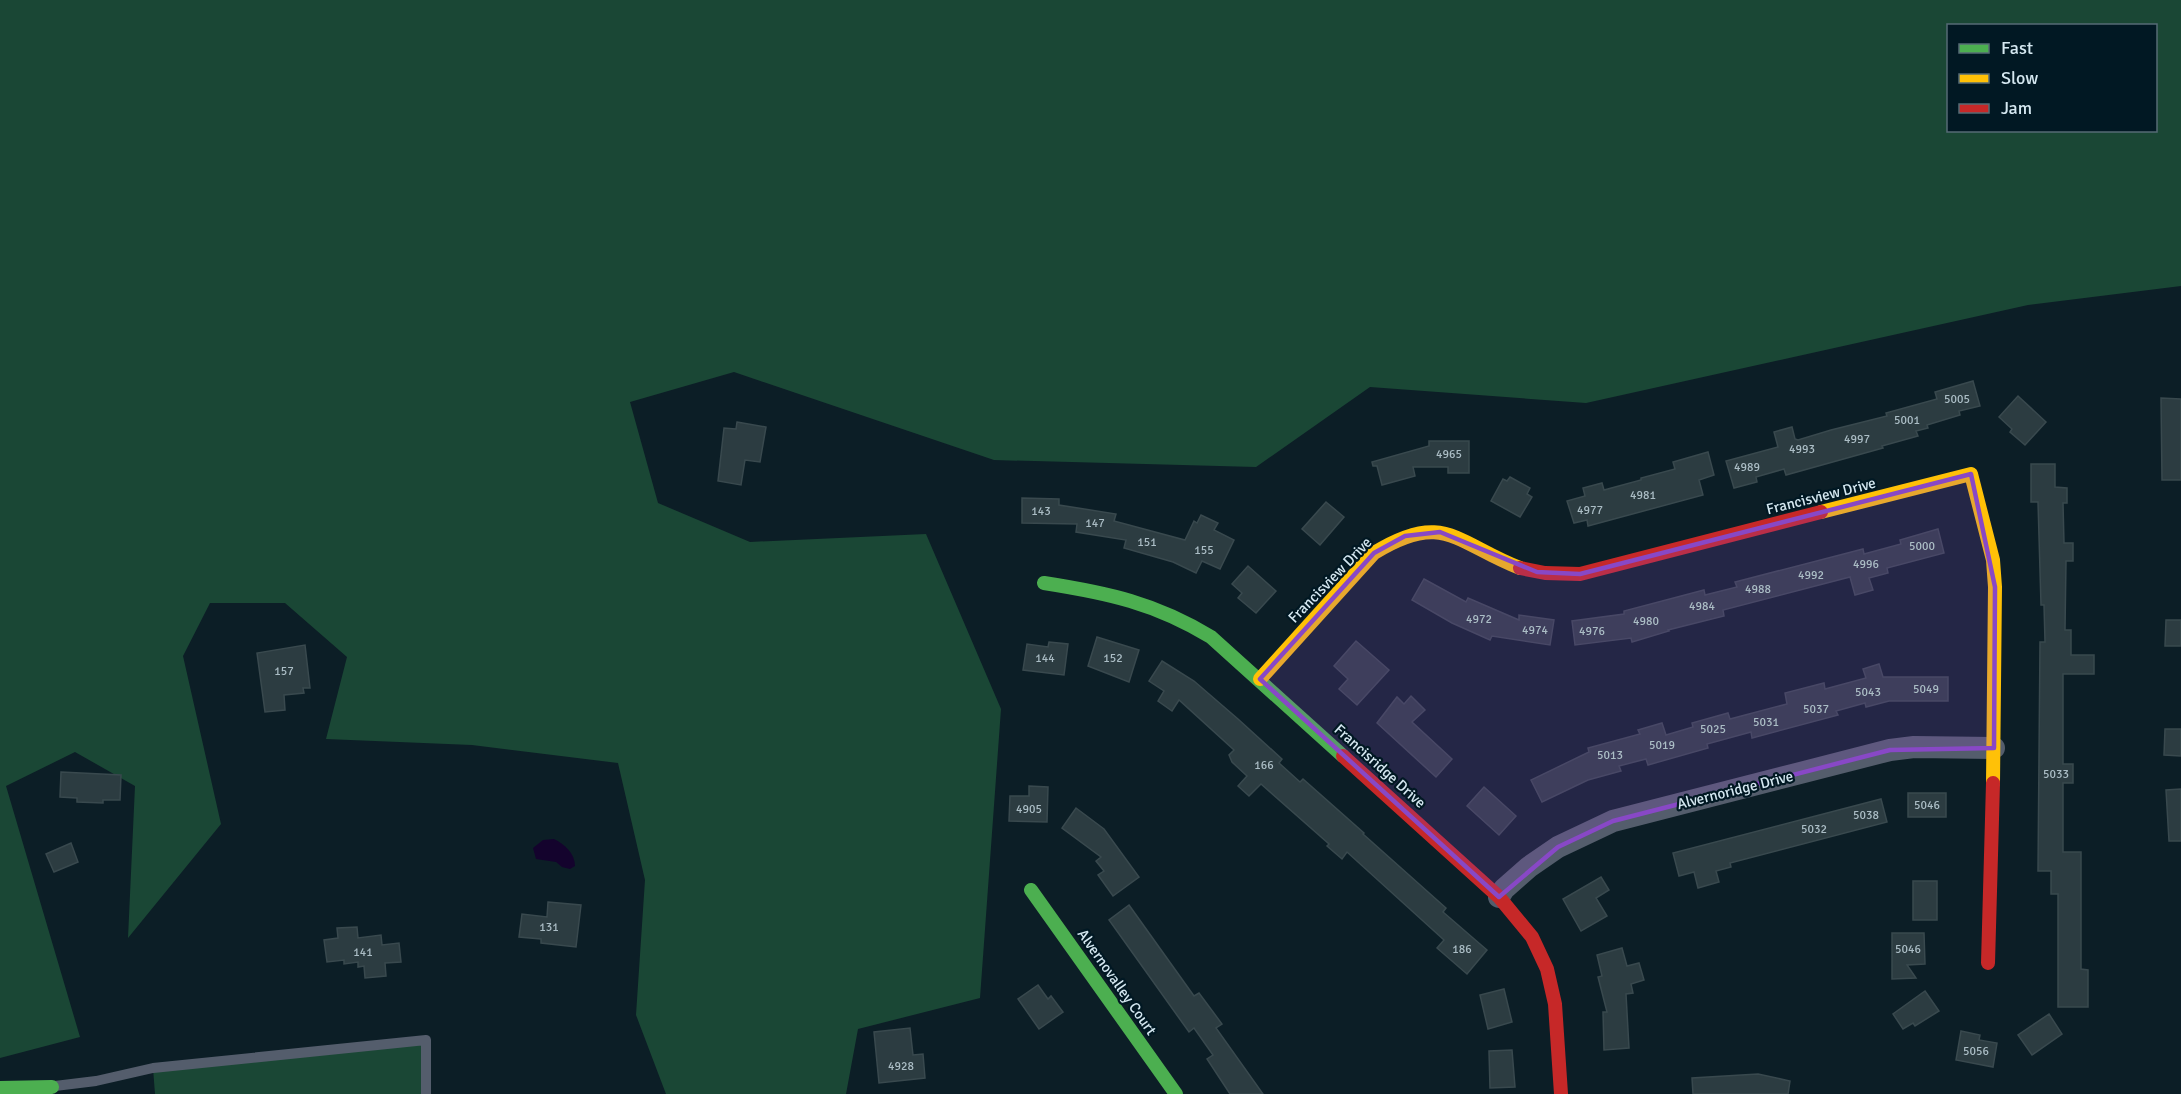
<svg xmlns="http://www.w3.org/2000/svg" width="2181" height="1094" font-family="Signika,sans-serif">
<rect width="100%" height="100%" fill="#0c1e26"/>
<g fill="#1a4735" fill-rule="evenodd">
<path d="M0,0h2181v286l-153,19 -442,98 -216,-16 -114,80 -262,-7 -260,-88 -104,30 28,101 92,39 176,-8 75,175 -21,289 -122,31 -12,65h-180l-30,-79 9,-135 -27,-117 -146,-18 -146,-6 21,-82 -62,-54h-75l-27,53 38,168 -93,114 7,-152 -60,-34 -69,34 74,251 -80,21zM1948,26h208v104h-208z"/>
<path d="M426,1040v54h-271l-2,-26z"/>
</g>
<path fill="#14032d" d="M554,839c10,5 21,14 21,27l-5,3 -8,-2 -6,-5 -20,-3 -3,-11 10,-8z"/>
<g fill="#2c3c41" stroke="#39494e" stroke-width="1.5">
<path d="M1973,381l7,25 -21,5 1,4 -33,10 1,3 -12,3 2,5 -36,10 1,2 -97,27 -2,-6 -28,8 1,5 -23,6 -8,-27 52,-14 -4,-15 18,-5 3,12 3,1 33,-10 56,-14 -1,-3 51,-14 -2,-7z"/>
<path d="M2018,396l28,26 -21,23 -15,-13 2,-3 -13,-12z"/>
<path d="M2161,398l20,1v81h-19z"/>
<path d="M737,422l29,5 -6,35 -15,-2 -4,25 -23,-4 6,-53 12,1z"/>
<path d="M1429,441h40v32h-21v-6h-35l2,9 -33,9 -5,-19h-4l-1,-4 57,-16z"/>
<path d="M1708,452l6,23 -15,5 4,15 -115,31 -1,-6 -13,3 -7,-22 18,-5 -2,-8 19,-5 2,7 37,-10v-2l34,-9 -2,-7z"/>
<path d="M2031,464h24v23l12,1v15h-4l1,40h9v18h-7l-1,69h6v25h23v19h-31v90h10v19h-10v69h18v117l7,1v37h-30v-113h-7v-23h-13l2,-229h5l-1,-37h-3l-3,-103h-7z"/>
<path d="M1510,477l20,11 -3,6 5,3 -12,20 -29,-16 12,-22 4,2z"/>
<path d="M1022,498l37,1v6l57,9 -2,7 71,19 9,-19 3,2 4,-8 17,8 -4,7 20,10 -14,29 -18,-8 -6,12 -23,-11 -49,-14 2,-8 -50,-8 1,-8 -55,-1z"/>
<path d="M1326,502l18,15 -24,28 -18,-16z"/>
<path d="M1938,529l6,24 -57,15 1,5 -19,5 4,12 -18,5 -5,-18 -127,33 1,6 -56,14 1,1 -37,11 -1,-4 -56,7 -3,-24 52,-7v-3l80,-21 1,5 32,-8 -2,-5 128,-33 1,5 37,-10 -1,-4z"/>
<path d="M1248,566l28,25 -20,22 -18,-15 4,-5 -10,-9z"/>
<path d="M1424,579l42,23 2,-4 51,22v-5l35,5 -4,25 -58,-9 -2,4 -38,-17 -40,-23z"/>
<path d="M2166,620h15v26h-16z"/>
<path d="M1097,637l42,13 -10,32 -41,-16z"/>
<path d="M1356,641l33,29 -32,35 -18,-16 9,-10 -14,-13z"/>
<path d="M1049,642l19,2 -4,31 -41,-5 4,-26 21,3z"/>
<path d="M305,645l5,43h-7l1,5 -20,2 1,15 -20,2 -8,-59z"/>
<path d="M1162,661l32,20 44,38 44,40 -3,4 21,19 3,-3 61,54 -1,1 83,74 -3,4 44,38 -20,24 -30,-26 7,-8 -97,-88 -5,7 -15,-13 2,-2 -68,-60 -12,12 -11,-10 9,-10 -15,-14 -3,-7 5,-5 -55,-50 -7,11 -14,-10 6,-10 -15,-10z"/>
<path d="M1879,664l4,13h65v24h-59l-23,6 -1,-4 -29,8 2,4 -86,23 -1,-6 -44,12 1,4 -60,17 -2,-6 -27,7 2,5 -33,9 -46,22 -11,-22 58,-28 -1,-4 52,-14 -2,-4 24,-7 4,12 27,-8 -1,-4 36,-10 2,6 57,-15 -2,-11 39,-10 1,6 41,-11 -3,-9z"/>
<path d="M1411,696l14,14 -13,12 40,37 -16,18 -59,-54 20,-26 7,7z"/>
<path d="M2165,729h16v27l-17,-1z"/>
<path d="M61,772l60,3 -1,25h-17v3l-26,-1v-4l-17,-1z"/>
<path d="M1029,786l19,1 -1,35 -38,-1 1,-25h19z"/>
<path d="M1484,787l32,29 -17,19 -32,-29z"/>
<path d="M2181,789v52h-12l-3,-51z"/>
<rect x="1908" y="793" width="38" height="24"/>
<path d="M1881,799l6,23 -157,41 1,4 -15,4 3,11 -21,6 -4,-16 -15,4 -6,-23z"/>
<path d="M1076,808l28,21 35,48 -26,19 -15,-21 6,-4 -8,-10 5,-4 -39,-29z"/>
<path d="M71,843l7,19 -24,10 -8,-18z"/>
<path d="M1601,877l8,13 -13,8 11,18 -26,15 -18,-32z"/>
<rect x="1913" y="881" width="24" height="39"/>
<path d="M548,902l33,3 -5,42 -35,-4v-4l-22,-2 3,-23 25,3z"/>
<path d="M1129,905l65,91 5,-3 23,31 -6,4 47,66h-33l-23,-35 6,-4 -19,-27 -5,4 -80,-112z"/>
<path d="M357,927l1,11 23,-3 1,10 17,-2 2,19 -16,1 1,13 -21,2 -1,-12 -6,1v-5l-14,2v-4l-17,2 -3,-22 14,-2 -1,-10z"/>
<path d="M1892,933h32l1,31 -18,1 9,13 -24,1z"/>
<path d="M1622,948l5,18 12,-3 5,17 -13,4 2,9 -7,1 3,54 -25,2 -1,-38h4l-9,-35 4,-1 -5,-21z"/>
<path d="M1038,985l10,14 3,-3 12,16 -24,17 -21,-30z"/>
<path d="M1504,989l8,33 -24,7 -8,-34z"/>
<path d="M1925,991l14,20 -24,15 -2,-3 -10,6 -10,-15z"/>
<path d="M2049,1014l13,20 -30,21 -14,-20z"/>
<path d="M910,1028l3,27 10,-1 2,24 -46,5 -5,-51z"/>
<path d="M1961,1031l19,4 -1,5 18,3 -4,24 -37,-7z"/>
<path d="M1512,1050l3,37 -25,1 -1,-37z"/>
<path d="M1758,1074l32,7 -2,13h-95l-1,-16z"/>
</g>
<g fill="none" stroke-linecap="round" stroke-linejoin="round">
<path stroke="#545d6c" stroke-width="10" d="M55,1086l41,-5 57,-13 273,-28v54"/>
<path stroke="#545d6c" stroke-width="22" d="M1499,897l5,-8 25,-22 29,-20 55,-26 277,-71 24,-3 80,1"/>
<g stroke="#4caf50" stroke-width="14">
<path d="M1044,583c64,10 111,20 167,54l132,119"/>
<path d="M1031,890l145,204"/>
<path d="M0,1088l52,-1"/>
</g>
<g stroke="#ffc107" stroke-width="14">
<path d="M1821,512l150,-38 22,86 2,27 -2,196"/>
<path d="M1260,679l114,-126c70,-43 82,-10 146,15"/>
</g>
<g stroke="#c62828" stroke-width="14">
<path d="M1520,568l25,5 35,1 241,-62"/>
<path d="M1343,756l156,141 33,40 15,32 8,35 6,90"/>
<path d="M1988,963l5,-180"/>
</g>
</g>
<path fill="#8848c6" fill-opacity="0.2" stroke="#8848c6" stroke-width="4.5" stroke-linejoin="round" d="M1971,474l24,113 -1,161 -104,2 -277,71 -55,26 -59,50 -239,-218 114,-126 31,-17 35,-4 97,40 43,2z"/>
<g text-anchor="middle" stroke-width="4.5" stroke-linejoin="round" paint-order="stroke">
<g font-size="12" fill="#abbdc5">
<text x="1957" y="403">5005</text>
<text x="1907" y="424">5001</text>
<text x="1857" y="443">4997</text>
<text x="1802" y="453">4993</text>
<text x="1449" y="458">4965</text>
<text x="1747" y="471">4989</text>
<text x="1643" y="499">4981</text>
<text x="1590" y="514">4977</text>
<text x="1041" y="515">143</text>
<text x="1095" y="527">147</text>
<text x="1147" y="546">151</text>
<text x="1922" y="550">5000</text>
<text x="1204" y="554">155</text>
<text x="1866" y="568">4996</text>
<text x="1811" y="579">4992</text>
<text x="1758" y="593">4988</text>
<text x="1702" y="610">4984</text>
<text x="1479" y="623">4972</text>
<text x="1646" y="625">4980</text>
<text x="1535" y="634">4974</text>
<text x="1592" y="635">4976</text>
<text x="1045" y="662">144</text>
<text x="1113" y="662">152</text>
<text x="284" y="675">157</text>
<text x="1926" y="693">5049</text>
<text x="1868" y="696">5043</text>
<text x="1816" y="713">5037</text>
<text x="1766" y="726">5031</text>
<text x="1713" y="733">5025</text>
<text x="1662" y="749">5019</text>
<text x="1610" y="759">5013</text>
<text x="1264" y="769">166</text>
<text x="2056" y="778">5033</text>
<text x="1927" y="809">5046</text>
<text x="1029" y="813">4905</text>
<text x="1866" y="819">5038</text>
<text x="1814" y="833">5032</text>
<text x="549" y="931">131</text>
<text x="1462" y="953">186</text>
<text x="1908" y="953">5046</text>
<text x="363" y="956">141</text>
<text x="1976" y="1055">5056</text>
<text x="901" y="1070">4928</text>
</g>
<g font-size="15" fill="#d5e8f1" stroke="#011823">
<text transform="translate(1821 496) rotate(-14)" y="5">Francisview Drive</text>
<text transform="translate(1330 580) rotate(-46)" y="5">Francisview Drive</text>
<text transform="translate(1380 766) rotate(42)" y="5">Francisridge Drive</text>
<text transform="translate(1735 790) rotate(-14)" y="5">Alvernoridge Drive</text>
<text transform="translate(1117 982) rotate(55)" y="5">Alvernovalley Court</text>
</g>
</g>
<rect x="1947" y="24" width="210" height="108" fill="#011823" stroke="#566b75" stroke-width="1.5"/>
<rect x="1959" y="44" width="30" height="9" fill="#4caf50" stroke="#566b75" stroke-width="1.5"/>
<text x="2001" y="54" font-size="18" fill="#d5e8f1">Fast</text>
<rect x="1959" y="74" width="30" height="9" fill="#ffc107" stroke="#566b75" stroke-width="1.5"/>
<text x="2001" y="84" font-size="18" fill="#d5e8f1">Slow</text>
<rect x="1959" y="104" width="30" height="9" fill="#c62828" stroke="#566b75" stroke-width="1.5"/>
<text x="2001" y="114" font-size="18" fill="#d5e8f1">Jam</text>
</svg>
